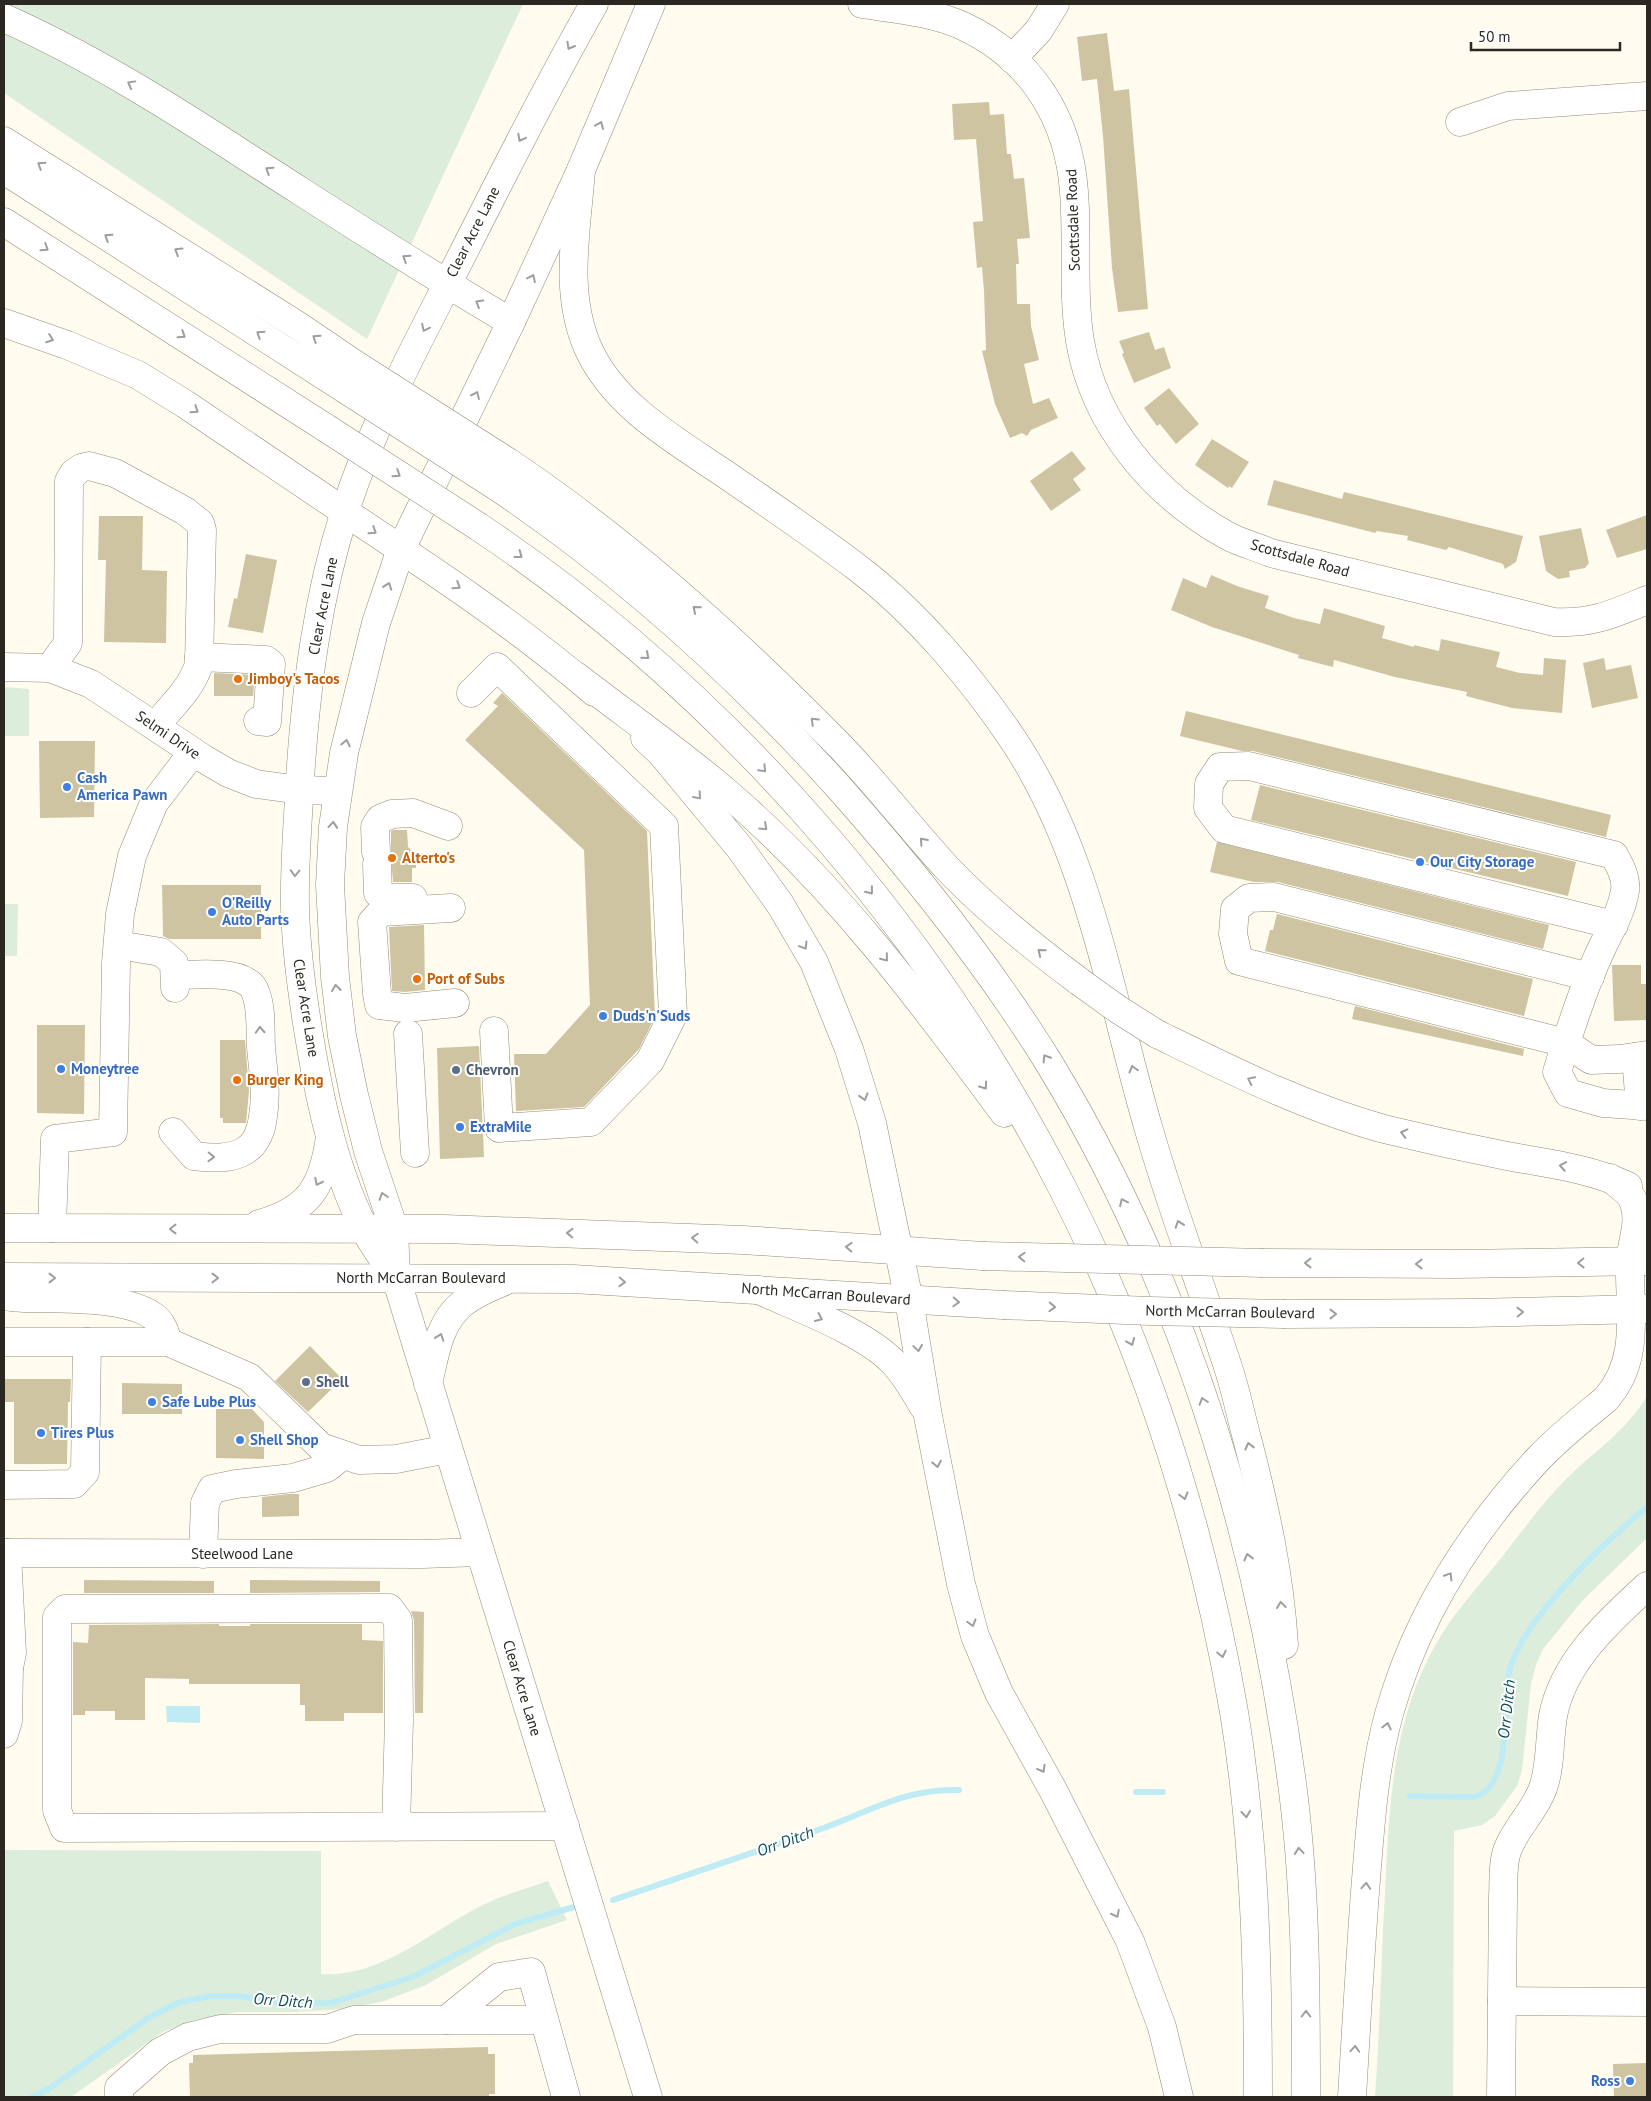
<svg xmlns="http://www.w3.org/2000/svg" width="1651" height="2101" font-family="'PT Sans',sans-serif">
<rect width="100%" height="100%" fill="#fffbee"/>
<g fill="#dceedb">
<path d="M4,4h519l-156,335 -363,-246z"/>
<path d="M4,687l25,2v47h-25z"/>
<path d="M4,904h14l-1,52h-13z"/>
<path d="M1647,1396v142l-64,62 -40,49 -7,16 -5,19 -9,86 -5,16 -22,30 -13,9 -28,6 -1,266h-78c5,-68 6,-137 10,-205 5,-100 8,-191 69,-276 15,-20 32,-39 48,-59 21,-27 41,-55 65,-79 27,-26 61,-49 80,-82z"/>
<path d="M4,1850l317,1v123c62,4 113,-46 166,-71 20,-9 41,-15 61,-22l19,39 -71,24 -70,41 -42,16 -39,8 -50,3h-57l-44,8 -30,11 -93,66h-67z"/>
</g>
<path fill="#bfebf4" d="M166,1706h34v17l-33,-1z"/>
<g fill="none" stroke-linecap="round" stroke-linejoin="round">
<g stroke="#bfebf4" stroke-width="6">
<path d="M1136,1792h27"/>
<path d="M1410,1796l65,1c40,-13 26,-95 35,-129 15,-51 96,-127 137,-161"/>
<path d="M613,1900c68,-23 137,-46 205,-70 49,-17 86,-42 141,-40"/>
<path d="M32,2097l18,-9 98,-70 32,-16 31,-6h28l51,8 41,-1 84,-27 100,-52 59,-17"/>
</g>
</g>
<g fill="#cec4a2">
<path d="M1107,33l7,58 15,-2 19,220 -30,3 -6,-44 -9,-132 -6,-57 -15,2 -5,-44z"/>
<path d="M989,102l1,13 14,-1 3,40h4l3,25 10,-1 6,60 -13,1 2,25h-3l1,40h13l1,22 8,34 -15,4 9,40 16,-6 9,20 -27,12 -4,6 -5,-3 -12,5 -15,-34 -13,-53 4,-1 -2,-59 -2,-24 -5,1 -4,-46 10,-1 -7,-82 -22,1 -2,-36z"/>
<path d="M1149,332l6,18 9,-3 7,21 -37,15 -12,-29 2,-1 -5,-12z"/>
<path d="M1169,388l30,36 -23,20 -16,-20 -3,2 -13,-18z"/>
<path d="M1212,439l37,23 -17,26 -3,-2 -1,2 -33,-23z"/>
<path d="M1072,451l14,18 -13,10 8,11 -30,21 -21,-30z"/>
<path d="M1274,480l68,19 2,-7 179,44 -7,26 -11,7 -2,-5 -54,-17 -3,3 -39,-10 1,-4 -31,-5 -2,2 -108,-28z"/>
<path d="M1647,515v34l-30,9 -11,-28z"/>
<path d="M99,516h44l-1,54 25,1 -1,72 -62,-1 2,-82h-8z"/>
<path d="M1581,528l8,35 -4,5 -16,3 1,6 -12,2 -12,-8 -7,-35z"/>
<path d="M246,554l31,6 -14,73 -35,-6 6,-29 3,1z"/>
<path d="M1211,575l26,11 32,10 -4,12 29,10 26,6 4,-16 61,18 -3,12 32,9v-2l25,6 2,-12 59,13 -4,15 24,6 23,2 1,-17 22,2 -4,53 -50,-5 -46,-12 1,-4 -72,-15 -61,-17 -1,7 -35,-9 1,-3 -87,-28 -41,-17 12,-32 23,10z"/>
<path d="M1604,658l2,12 25,-5 7,33 -46,10 -9,-45z"/>
<path d="M214,673l41,2 -2,21h-39z"/>
<path d="M502,693l145,138 8,186 -16,32 -55,58 -68,4 -2,-57h32l44,-49 -6,-155 -119,-110 33,-34 -5,-3z"/>
<path d="M1186,711l425,104 -5,22 -353,-86h-11l-62,-15z"/>
<path d="M39,741h56l-1,76 -54,1z"/>
<path d="M1260,785l316,77 -8,34 -317,-76z"/>
<path d="M394,830h13l1,17 8,7v14h-4v14h-19l-2,-26v-25z"/>
<path d="M1217,842l332,83 -6,24 -265,-67h-24l-44,-10z"/>
<path d="M162,885h99v54h-92l-6,-3z"/>
<path d="M1277,914l256,65 -9,37 -259,-65 5,-21h3z"/>
<path d="M424,925l1,65 -20,2 -13,-1 -3,-64z"/>
<path d="M1612,965h29v19h6v36l-33,1z"/>
<path d="M1355,1006l169,43 -1,7 -171,-37z"/>
<path d="M37,1025h48l-1,89 -47,-1z"/>
<path d="M220,1040h25l4,51 -3,32h-23v-5h-3z"/>
<path d="M479,1046l5,111 -44,2 -3,-111z"/>
<path d="M310,1346l32,33 -34,33 -33,-31z"/>
<path d="M4,1379h67l-1,23h-2l-1,62h-53v-62h-10z"/>
<path d="M122,1383l60,1v30h-60z"/>
<path d="M216,1409h36l12,13v37l-48,-1z"/>
<path d="M289,1494h10v22l-37,1v-20z"/>
<path d="M84,1580l130,1v12h-130z"/>
<path d="M250,1580l130,1v11l-130,1z"/>
<path d="M411,1611l13,1 -1,101h-8l-1,-93z"/>
<path d="M219,1624v2h31v-2h112v16l21,1v72h-39v8h-39v-16h-5v-21h-111v-5l-44,-1v42h-30v-9h-30v4h-12v-73l15,1 1,-18z"/>
<path d="M488,2047v7h7v40h-6v3h-299l-1,-34h4v-8z"/>
<path d="M1647,2063v34h-33l-1,-33z"/>
</g>
<g fill="none" stroke-linecap="round" stroke-linejoin="round">
<defs>
<g id="minor">
<path d="M862,4c33,5 70,8 101,22 68,32 106,92 111,166 4,50 -2,100 6,149 14,84 75,155 148,195 13,7 29,11 43,17l283,69c38,2 59,-8 93,-22"/>
<path d="M1012,59l27,-29 16,-26"/>
<path d="M1460,122l48,-16 139,-10"/>
<path d="M199,657l67,3 5,4 -4,58 -9,-1"/>
<path d="M4,667l46,1 41,16 113,75 24,14 28,11 44,6 37,1"/>
<path d="M50,668l18,-25 1,-162 5,-8 7,-5 8,-2 26,7 70,38 15,12 2,7 -3,134c-7,24 -28,43 -44,62"/>
<path d="M471,693l26,-26 167,159 9,189 -23,46 -59,61 -92,6 -5,-97"/>
<path d="M376,852l-1,-25 5,-8 12,-5 21,-1 35,13"/>
<path d="M377,864l1,29 8,5h27"/>
<path d="M451,908l-70,4 -9,10 5,72 2,11 26,3 50,-5"/>
<path d="M1614,925l-390,-96 -16,-21 1,-24 11,-17 29,-1 365,89c6,11 13,23 11,36 -4,23 -16,41 -25,61 -14,30 -24,60 -34,91l25,17 29,-1 27,-4"/>
<path d="M118,945l43,7 13,11 1,25"/>
<path d="M1590,977l-316,-80 -25,1 -14,11 -2,25 6,27 327,82 -9,29 11,21 35,10 44,3"/>
<path d="M408,1034l7,119"/>
<path d="M1636,1057l4,49"/>
<path d="M173,1132l21,24c17,2 37,4 52,-6 11,-7 16,-22 17,-34 4,-22 0,-46 -2,-69 -1,-17 1,-37 -5,-53 -1,-5 -5,-10 -9,-12 -16,-11 -52,-7 -72,-7"/>
<path d="M52,1228l3,-89 58,-7 3,-169 4,-49 12,-58 22,-53 39,-51"/>
<path d="M396,1278l252,819"/>
<path d="M4,1293l7,4 13,1c35,1 101,-2 129,18 9,6 12,16 15,26"/>
<path d="M4,1342h164l81,35 72,70 38,13 37,-1 52,-10"/>
<path d="M4,1485l70,-1 11,-12 2,-130"/>
<path d="M4,1553l418,1 58,-2"/>
<path d="M203,1554l2,-51 7,-14 24,-5 57,-6 34,-10 16,-13"/>
<path d="M4,1670l5,-2 3,-15 -5,-100"/>
<path d="M4,1734l4,-13 1,-53"/>
<path d="M396,1827l3,-107 -1,-100 -9,-12 -324,1 -8,8v193l7,18 501,-2"/>
<path d="M1502,2001l145,1"/>
<path d="M446,2020h98"/>
<path d="M119,2097v-9l41,-36 28,-15 32,-8h107l27,-9h92l53,-43 32,-5 35,125"/>
<path d="M1501,2097l2,-201c1,-14 -1,-31 4,-45 8,-23 28,-40 36,-63 8,-23 6,-48 10,-72 10,-54 55,-94 94,-130"/>
</g>
<g id="major">
<path d="M345,512c86,57 171,113 249,180"/>
<path d="M645,738l16,15 78,94 41,57 34,58 35,87 23,74 37,177"/>
<path d="M259,1224c50,-14 64,-37 71,-87"/>
<path d="M4,1228l440,1 299,11 240,16"/>
<path d="M1263,1263l193,1 191,-3"/>
<path d="M396,1276l-2,-47 -26,-78 -14,-56 -12,-59 -7,-59 -5,-92 3,-58 11,-74 32,-130 25,-74 110,-227 70,-152 70,-166"/>
<path d="M4,1277l569,2 430,26"/>
<path d="M396,1278c-11,-17 -24,-34 -33,-52 -31,-63 -45,-134 -56,-203 -6,-38 -11,-76 -12,-115 -1,-43 3,-86 5,-129 6,-91 17,-181 45,-268 27,-85 70,-163 110,-242 45,-89 90,-178 139,-265"/>
<path d="M1285,1314l186,-1 176,-4"/>
<path d="M428,1384c7,-29 10,-61 35,-81 12,-10 28,-16 42,-22"/>
</g>
<g id="highway">
<path d="M4,18c85,38 165,88 243,139 88,56 175,113 264,165"/>
<path d="M4,141l293,184 59,40"/>
<path d="M4,170l341,219"/>
<path d="M581,170c-4,59 -18,121 7,178 26,58 87,92 137,126 45,31 91,62 134,95 59,45 114,111 155,172 77,117 96,257 135,389 23,80 53,158 79,237 8,24 13,50 20,75 17,66 32,134 36,203"/>
<path d="M4,222l322,206"/>
<path d="M4,323l63,22 71,30 47,29 160,108"/>
<path d="M508,462c120,80 230,180 331,283 38,39 71,83 108,123 40,42 86,79 133,114"/>
<path d="M496,486c128,86 244,191 347,306 75,85 146,174 206,271 131,215 208,465 242,713 15,107 15,214 15,321"/>
<path d="M479,527c246,165 449,399 584,662 84,164 140,343 171,523 21,127 24,257 24,385"/>
<path d="M576,676c49,38 102,75 149,115 109,93 195,208 279,322"/>
<path d="M1157,1034c74,36 147,73 227,95 41,10 82,19 123,27 43,8 80,12 121,30"/>
<path d="M759,1290c39,18 105,42 134,72 12,13 21,28 30,44"/>
<path d="M909,1300l19,116 33,168 14,52 24,57 54,97 77,151 32,86 17,70"/>
<path d="M1352,2097c4,-68 8,-137 13,-205 5,-60 8,-120 24,-178 27,-96 82,-183 150,-256 20,-21 44,-40 67,-59 35,-40 23,-87 24,-136 1,-20 11,-40 4,-60 -3,-11 -16,-18 -24,-25"/>
</g>
</defs>
<use href="#minor" stroke="#918c79" stroke-width="29"/>
<use href="#major" stroke="#918c79" stroke-width="29"/>
<use href="#highway" stroke="#918c79" stroke-width="29"/>
<use href="#minor" stroke="#fff" stroke-width="28"/>
<use href="#major" stroke="#fff" stroke-width="28"/>
<use href="#highway" stroke="#fff" stroke-width="28"/>
<defs>
<g id="major-bridge">
<path d="M983,1256l280,7"/>
<path d="M1003,1305l146,6 136,3"/>
</g>
<g id="highway-bridge">
<path d="M356,365l152,97"/>
<path d="M345,389l151,97"/>
<path d="M326,428l153,99"/>
<path d="M1080,982l39,28 38,24"/>
</g>
</defs>
<use href="#major-bridge" stroke="#918c79" stroke-width="29" stroke-linecap="butt"/>
<use href="#highway-bridge" stroke="#918c79" stroke-width="29" stroke-linecap="butt"/>
<use href="#major-bridge" stroke="#fff" stroke-width="28"/>
<use href="#highway-bridge" stroke="#fff" stroke-width="28"/>
</g>
<defs><path id="oneway-chevron" d="M-2-3.5L2.5 0L-2 3.5" fill="none" stroke-width="1.6" stroke-linecap="round" stroke-linejoin="round" transform="scale(1.25)"/></defs>
<g stroke="#a09e9b">
<use href="#oneway-chevron" transform="translate(570 46) rotate(120)"/>
<use href="#oneway-chevron" transform="translate(131 84) rotate(-151)"/>
<use href="#oneway-chevron" transform="translate(600 125) rotate(-67)"/>
<use href="#oneway-chevron" transform="translate(521 138) rotate(118)"/>
<use href="#oneway-chevron" transform="translate(41 165) rotate(-147)"/>
<use href="#oneway-chevron" transform="translate(269 170) rotate(-147)"/>
<use href="#oneway-chevron" transform="translate(108 237) rotate(-147)"/>
<use href="#oneway-chevron" transform="translate(45 248) rotate(33)"/>
<use href="#oneway-chevron" transform="translate(178 251) rotate(-148)"/>
<use href="#oneway-chevron" transform="translate(406 258) rotate(-147)"/>
<use href="#oneway-chevron" transform="translate(532 278) rotate(-65)"/>
<use href="#oneway-chevron" transform="translate(479 303) rotate(-150)"/>
<use href="#oneway-chevron" transform="translate(425 328) rotate(116)"/>
<use href="#oneway-chevron" transform="translate(260 334) rotate(-147)"/>
<use href="#oneway-chevron" transform="translate(182 335) rotate(33)"/>
<use href="#oneway-chevron" transform="translate(316 338) rotate(-146)"/>
<use href="#oneway-chevron" transform="translate(50 339) rotate(20)"/>
<use href="#oneway-chevron" transform="translate(476 395) rotate(-65)"/>
<use href="#oneway-chevron" transform="translate(195 410) rotate(34)"/>
<use href="#oneway-chevron" transform="translate(397 474) rotate(33)"/>
<use href="#oneway-chevron" transform="translate(373 531) rotate(33)"/>
<use href="#oneway-chevron" transform="translate(519 555) rotate(37)"/>
<use href="#oneway-chevron" transform="translate(388 586) rotate(-71)"/>
<use href="#oneway-chevron" transform="translate(457 586) rotate(33)"/>
<use href="#oneway-chevron" transform="translate(696 609) rotate(-140)"/>
<use href="#oneway-chevron" transform="translate(646 656) rotate(41)"/>
<use href="#oneway-chevron" transform="translate(814 721) rotate(-136)"/>
<use href="#oneway-chevron" transform="translate(346 743) rotate(-78)"/>
<use href="#oneway-chevron" transform="translate(763 769) rotate(46)"/>
<use href="#oneway-chevron" transform="translate(698 796) rotate(49)"/>
<use href="#oneway-chevron" transform="translate(333 825) rotate(-85)"/>
<use href="#oneway-chevron" transform="translate(764 827) rotate(43)"/>
<use href="#oneway-chevron" transform="translate(923 841) rotate(-132)"/>
<use href="#oneway-chevron" transform="translate(295 873) rotate(92)"/>
<use href="#oneway-chevron" transform="translate(870 891) rotate(52)"/>
<use href="#oneway-chevron" transform="translate(804 946) rotate(59)"/>
<use href="#oneway-chevron" transform="translate(1041 952) rotate(-140)"/>
<use href="#oneway-chevron" transform="translate(885 958) rotate(51)"/>
<use href="#oneway-chevron" transform="translate(336 988) rotate(-97)"/>
<use href="#oneway-chevron" transform="translate(260 1030) rotate(-93)"/>
<use href="#oneway-chevron" transform="translate(1046 1058) rotate(-122)"/>
<use href="#oneway-chevron" transform="translate(1133 1069) rotate(-105)"/>
<use href="#oneway-chevron" transform="translate(1251 1080) rotate(-154)"/>
<use href="#oneway-chevron" transform="translate(984 1086) rotate(54)"/>
<use href="#oneway-chevron" transform="translate(864 1097) rotate(73)"/>
<use href="#oneway-chevron" transform="translate(1404 1133) rotate(-166)"/>
<use href="#oneway-chevron" transform="translate(211 1157) rotate(2)"/>
<use href="#oneway-chevron" transform="translate(1563 1166) rotate(-170)"/>
<use href="#oneway-chevron" transform="translate(318 1182) rotate(117)"/>
<use href="#oneway-chevron" transform="translate(383 1196) rotate(-108)"/>
<use href="#oneway-chevron" transform="translate(1123 1202) rotate(-115)"/>
<use href="#oneway-chevron" transform="translate(1179 1224) rotate(-109)"/>
<use href="#oneway-chevron" transform="translate(173 1229) rotate(-180)"/>
<use href="#oneway-chevron" transform="translate(570 1233) rotate(-178)"/>
<use href="#oneway-chevron" transform="translate(695 1238) rotate(-177)"/>
<use href="#oneway-chevron" transform="translate(849 1247) rotate(-177)"/>
<use href="#oneway-chevron" transform="translate(1022 1257) rotate(-178)"/>
<use href="#oneway-chevron" transform="translate(1308 1263) rotate(-180)"/>
<use href="#oneway-chevron" transform="translate(1581 1263) rotate(179)"/>
<use href="#oneway-chevron" transform="translate(1419 1264) rotate(-180)"/>
<use href="#oneway-chevron" transform="translate(52 1278)"/>
<use href="#oneway-chevron" transform="translate(215 1278)"/>
<use href="#oneway-chevron" transform="translate(622 1282) rotate(3)"/>
<use href="#oneway-chevron" transform="translate(956 1302) rotate(3)"/>
<use href="#oneway-chevron" transform="translate(1052 1307) rotate(2)"/>
<use href="#oneway-chevron" transform="translate(1520 1312) rotate(-1)"/>
<use href="#oneway-chevron" transform="translate(1333 1314)"/>
<use href="#oneway-chevron" transform="translate(819 1318) rotate(25)"/>
<use href="#oneway-chevron" transform="translate(440 1337) rotate(-71)"/>
<use href="#oneway-chevron" transform="translate(1131 1342) rotate(68)"/>
<use href="#oneway-chevron" transform="translate(918 1348) rotate(82)"/>
<use href="#oneway-chevron" transform="translate(1203 1401) rotate(-108)"/>
<use href="#oneway-chevron" transform="translate(1249 1446) rotate(-104)"/>
<use href="#oneway-chevron" transform="translate(937 1464) rotate(79)"/>
<use href="#oneway-chevron" transform="translate(1184 1496) rotate(74)"/>
<use href="#oneway-chevron" transform="translate(1248 1557) rotate(-104)"/>
<use href="#oneway-chevron" transform="translate(1449 1576) rotate(-58)"/>
<use href="#oneway-chevron" transform="translate(1281 1605) rotate(-97)"/>
<use href="#oneway-chevron" transform="translate(972 1623) rotate(74)"/>
<use href="#oneway-chevron" transform="translate(1222 1654) rotate(78)"/>
<use href="#oneway-chevron" transform="translate(1387 1726) rotate(-77)"/>
<use href="#oneway-chevron" transform="translate(1042 1769) rotate(61)"/>
<use href="#oneway-chevron" transform="translate(1246 1814) rotate(84)"/>
<use href="#oneway-chevron" transform="translate(1299 1851) rotate(-95)"/>
<use href="#oneway-chevron" transform="translate(1366 1886) rotate(-86)"/>
<use href="#oneway-chevron" transform="translate(1116 1914) rotate(63)"/>
<use href="#oneway-chevron" transform="translate(1306 2014) rotate(-90)"/>
<use href="#oneway-chevron" transform="translate(1355 2049) rotate(-86)"/>
</g>
<g fill="#e8710a" stroke="#fff" stroke-width="2">
<circle cx="238" cy="679" r="5"/>
<circle cx="392" cy="858" r="5"/>
<circle cx="417" cy="979" r="5"/>
<circle cx="237" cy="1080" r="5"/>
</g>
<g fill="#3f7fe0" stroke="#fff" stroke-width="2">
<circle cx="67" cy="787" r="5"/>
<circle cx="1420" cy="862" r="5"/>
<circle cx="212" cy="912" r="5"/>
<circle cx="603" cy="1016" r="5"/>
<circle cx="61" cy="1069" r="5"/>
<circle cx="460" cy="1127" r="5"/>
<circle cx="152" cy="1402" r="5"/>
<circle cx="41" cy="1433" r="5"/>
<circle cx="240" cy="1440" r="5"/>
<circle cx="1630" cy="2081" r="5"/>
</g>
<g fill="#5c6f8a" stroke="#fff" stroke-width="2">
<circle cx="456" cy="1070" r="5"/>
<circle cx="306" cy="1382" r="5"/>
</g>
<g text-anchor="middle" stroke-width="4" stroke-linejoin="round" paint-order="stroke">
<g font-size="15" fill="#2b2821" stroke="#fff">
<text transform="translate(1073 220) rotate(-92)" y="5">Scottsdale Road</text>
<text transform="translate(473 232) rotate(-63)" y="5">Clear Acre Lane</text>
<text transform="translate(1300 558) rotate(16)" y="5">Scottsdale Road</text>
<text transform="translate(323 606) rotate(-79)" y="5">Clear Acre Lane</text>
<text transform="translate(168 735) rotate(34)" y="5">Selmi Drive</text>
<text transform="translate(306 1008) rotate(81)" y="5">Clear Acre Lane</text>
<text x="421" y="1283">North McCarran Boulevard</text>
<text transform="translate(826 1294) rotate(4)" y="5">North McCarran Boulevard</text>
<text transform="translate(1230 1312) rotate(1)" y="5">North McCarran Boulevard</text>
<text x="242" y="1559">Steelwood Lane</text>
<text transform="translate(522 1688) rotate(73)" y="5">Clear Acre Lane</text>
</g>
<g font-size="15" font-weight="bold" fill="#c56008" stroke="#fff" text-anchor="start">
<text x="248" y="684">Jimboy's Tacos</text>
<text x="402" y="863">Alterto's</text>
<text x="427" y="984">Port of Subs</text>
<text x="247" y="1085">Burger King</text>
</g>
<g font-size="15" font-weight="bold" fill="#366cbe" stroke="#fff" text-anchor="start">
<text x="77" y="783">Cash<tspan x="77" dy="17">America Pawn</tspan></text>
<text x="1430" y="867">Our City Storage</text>
<text x="222" y="908">O'Reilly<tspan x="222" dy="17">Auto Parts</tspan></text>
<text x="613" y="1021">Duds'n'Suds</text>
<text x="71" y="1074">Moneytree</text>
<text x="470" y="1132">ExtraMile</text>
<text x="162" y="1407">Safe Lube Plus</text>
<text x="51" y="1438">Tires Plus</text>
<text x="250" y="1445">Shell Shop</text>
<text x="1620" y="2086" text-anchor="end">Ross</text>
</g>
<g font-size="15" font-weight="bold" fill="#4e5e75" stroke="#fff" text-anchor="start">
<text x="466" y="1075">Chevron</text>
<text x="316" y="1387">Shell</text>
</g>
<g font-size="16" font-style="italic" fill="#104d58" stroke="#fff">
<text transform="translate(1506 1709) rotate(-84)" y="6">Orr Ditch</text>
<text transform="translate(785 1841) rotate(-20)" y="6">Orr Ditch</text>
<text transform="translate(283 2000) rotate(4)" y="6">Orr Ditch</text>
</g>
</g>
<rect width="1651" height="2101" fill="none" stroke="#2b2821" stroke-width="10"/>
<path d="M1471 42v8h149v-8" fill="none" stroke="#2b2821" stroke-width="2.5"/>
<text x="1478" y="42" font-size="15" fill="#2b2821" stroke="#ffffff" stroke-width="4" paint-order="stroke">50 m</text>
</svg>
